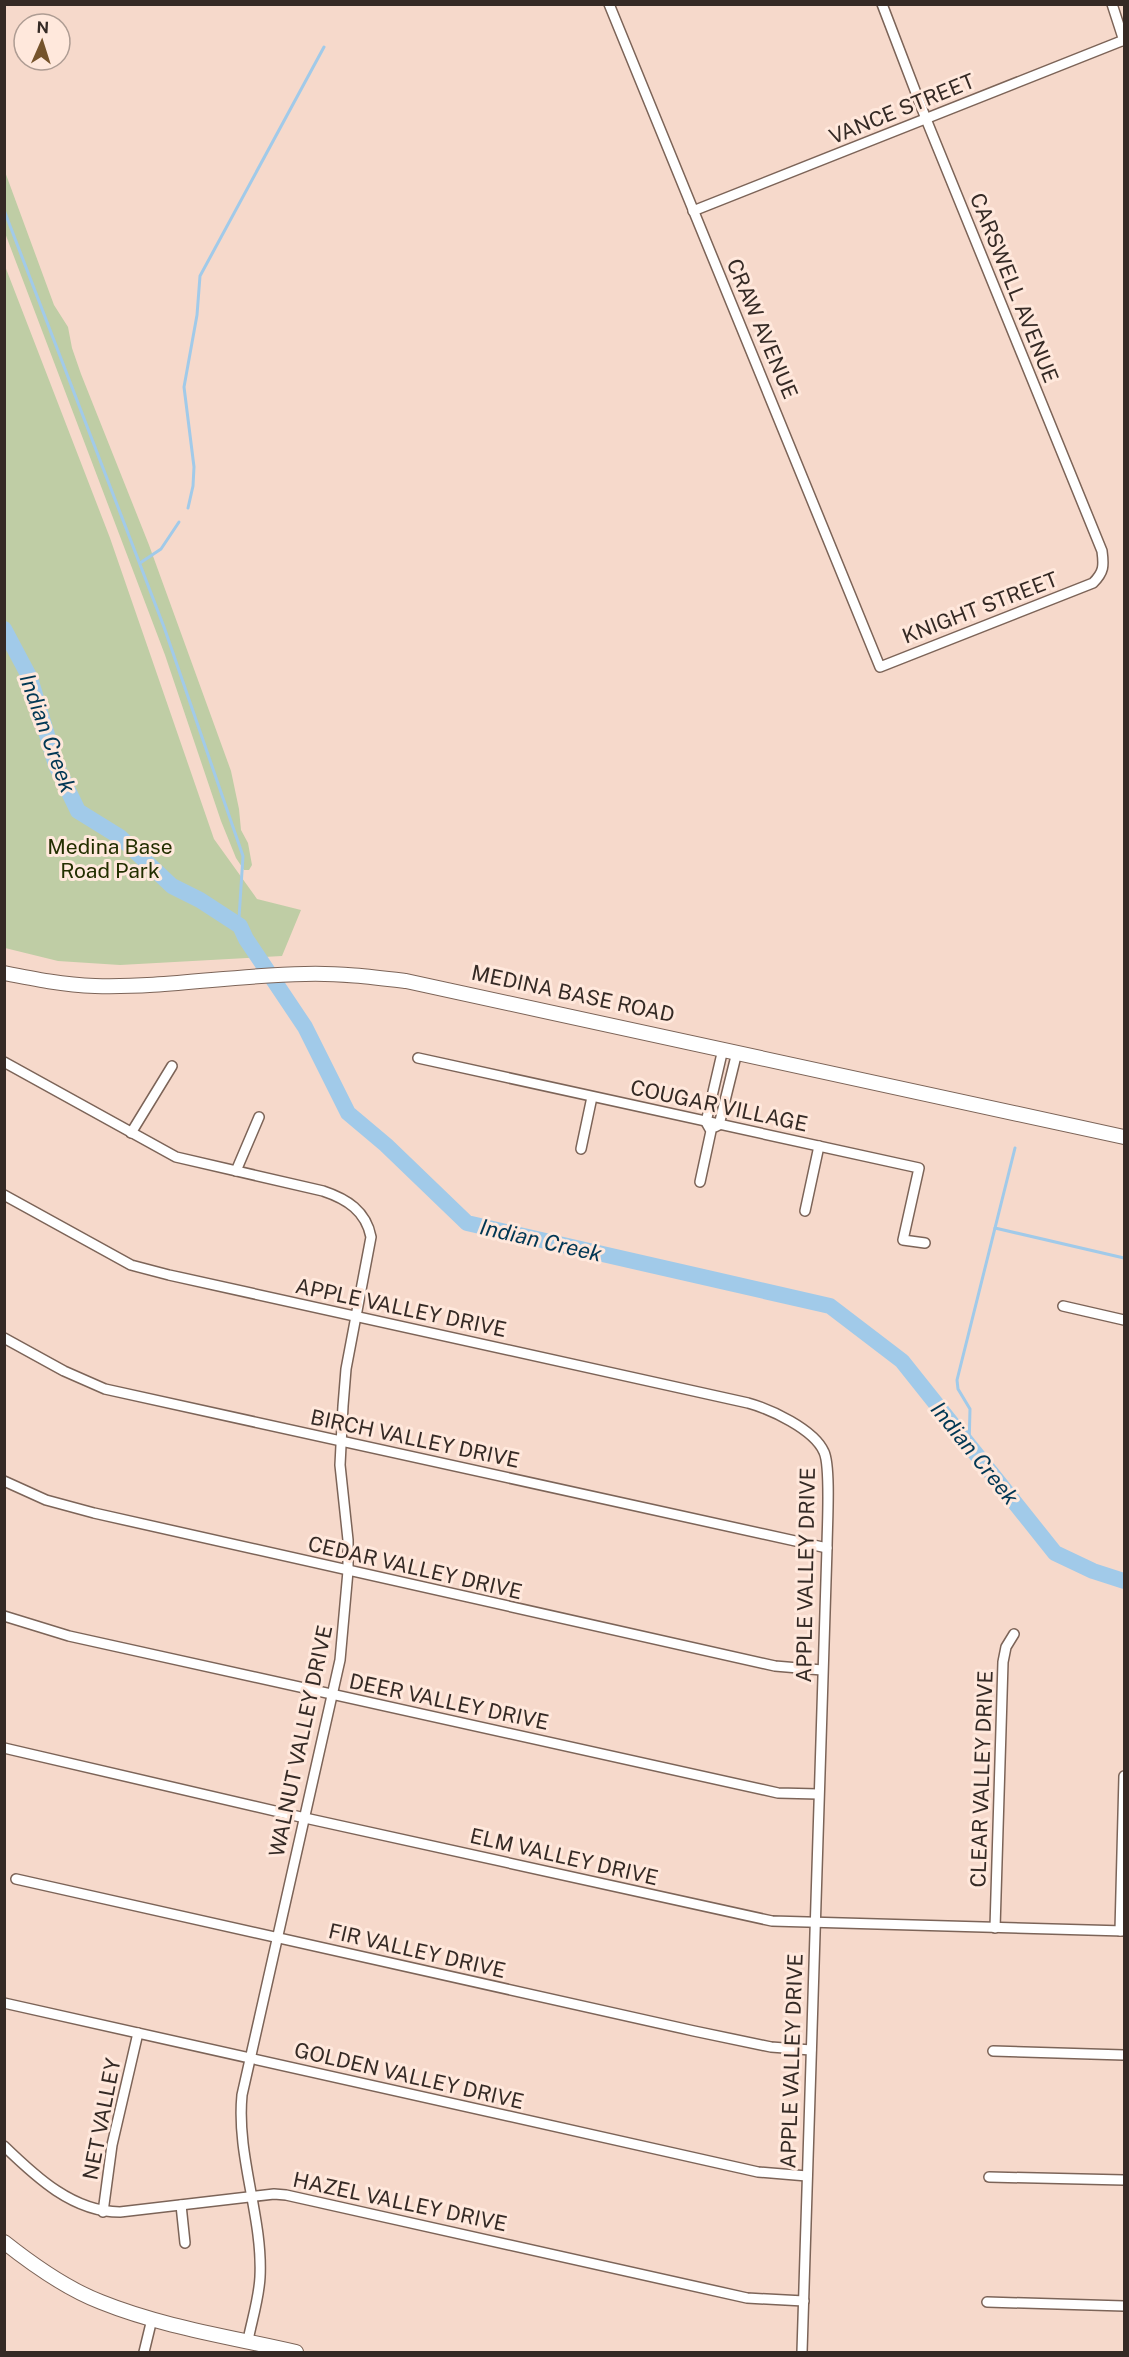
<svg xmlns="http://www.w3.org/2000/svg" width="1129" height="2357" font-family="'Public Sans',sans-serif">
<rect width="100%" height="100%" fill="#f6d9cb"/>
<g fill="#bfcda5">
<path d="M4,169l50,136 14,22 4,21 9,26 68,171 82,226 8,38 2,21 7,13 4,22 -3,5h-5l-8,-12 -15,-37 -56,-166 -160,-422z"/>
<path d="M5,266l105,272 104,301 43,60 44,11 -19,46 -162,9 -62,-4 -53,-13z"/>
</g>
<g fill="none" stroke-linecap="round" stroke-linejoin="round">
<g stroke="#a1cae9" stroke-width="3">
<path d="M4,210l160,417 79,229 -4,62 1,8"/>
<path d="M188,508l5,-22 1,-19 -10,-80 13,-72 3,-39 124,-229"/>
<path d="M140,563l21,-14 18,-27"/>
<path d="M995,1228l129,30"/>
<path d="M969,1448l1,-39 -12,-20 -1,-9 58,-232"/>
</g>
<path stroke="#a1cae9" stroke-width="16" d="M4,629l26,49 26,87 22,46 42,26 52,49 28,14 40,26 6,13 59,88 43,86 38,32 81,78 363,83 72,55 153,192 38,18 31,10"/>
<defs>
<g id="street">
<path d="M609,4l271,663 213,-84c11,-11 11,-17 9,-32l-176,-432 -44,-115"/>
<path d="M1112,4l12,37"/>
<path d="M693,211l431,-171"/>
<path d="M418,1058l501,110 -16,72 22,3"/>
<path d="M4,1062l172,95 147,34c24,8 43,20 48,46l-25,132 -3,37 -3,59 8,75v31l-8,89 -98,435c-6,61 21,122 18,182 -1,21 -8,43 -12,63"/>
<path d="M715,1127l4,-2 18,-73"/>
<path d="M131,1133l41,-67"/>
<path d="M581,1149l11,-52"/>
<path d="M236,1171l23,-54"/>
<path d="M700,1182l11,-51 -5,-9 17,-73"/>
<path d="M4,1195l127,70 38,10 579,128c22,6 66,26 76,49 7,15 3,76 3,96l-25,804"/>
<path d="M805,1211l14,-65"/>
<path d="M1063,1306l61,14"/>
<path d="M4,1338l60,33 41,18 722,159"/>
<path d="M4,1481l42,19 48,13 681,153 47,4"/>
<path d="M4,1616l65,20 709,157 40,1"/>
<path d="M4,1748l301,70 467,103 352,10"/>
<path d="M16,1879l678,152 77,16 40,3"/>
<path d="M995,1928l8,-266 3,-15 8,-13"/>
<path d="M1120,1931l4,-155"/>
<path d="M4,2003l754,169 49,4"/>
<path d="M993,2051l131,4"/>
<path d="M4,2146c32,31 69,66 116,66l154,-18 12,1 461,103 57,3"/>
<path d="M989,2177l135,3"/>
<path d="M181,2205l4,38"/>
<path d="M103,2212l9,-67 26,-112"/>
<path d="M987,2302l137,4"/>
<path d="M144,2352l8,-33"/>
</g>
<g id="secondary">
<path d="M4,973c30,6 60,12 91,13 70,2 140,-11 210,-12 34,-1 67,3 101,7l718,156"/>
<path d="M4,2242c29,23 63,47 97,60 62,25 130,35 195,50"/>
</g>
</defs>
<use href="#street" stroke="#7c6458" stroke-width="12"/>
<use href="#secondary" stroke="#7c6458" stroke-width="16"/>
<use href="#street" stroke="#fff" stroke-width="9"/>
<use href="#secondary" stroke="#fff" stroke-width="14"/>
</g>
<g text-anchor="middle" stroke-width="6" stroke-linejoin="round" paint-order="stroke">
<g font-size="21" fill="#352a25" stroke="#ffe8dc">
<text transform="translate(902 109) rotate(-22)" y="7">VANCE STREET</text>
<text transform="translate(1014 288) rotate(68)" y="7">CARSWELL AVENUE</text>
<text transform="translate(762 329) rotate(67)" y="7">CRAW AVENUE</text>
<text transform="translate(980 608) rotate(-21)" y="7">KNIGHT STREET</text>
<text transform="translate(573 994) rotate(12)" y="7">MEDINA BASE ROAD</text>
<text transform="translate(719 1106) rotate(12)" y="7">COUGAR VILLAGE</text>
<text transform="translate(401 1308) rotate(12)" y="7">APPLE VALLEY DRIVE</text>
<text transform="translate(415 1439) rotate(12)" y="7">BIRCH VALLEY DRIVE</text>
<text transform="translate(415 1568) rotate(13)" y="7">CEDAR VALLEY DRIVE</text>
<text transform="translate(806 1575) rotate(-89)" y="7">APPLE VALLEY DRIVE</text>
<text transform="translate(449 1702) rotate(12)" y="7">DEER VALLEY DRIVE</text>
<text transform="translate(301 1741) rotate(-78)" y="7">WALNUT VALLEY DRIVE</text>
<text transform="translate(982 1779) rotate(-88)" y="7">CLEAR VALLEY DRIVE</text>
<text transform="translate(564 1857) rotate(13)" y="7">ELM VALLEY DRIVE</text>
<text transform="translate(417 1951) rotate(13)" y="7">FIR VALLEY DRIVE</text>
<text transform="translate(792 2061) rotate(-88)" y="7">APPLE VALLEY DRIVE</text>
<text transform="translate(409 2076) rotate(13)" y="7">GOLDEN VALLEY DRIVE</text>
<text transform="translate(102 2119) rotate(-79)" y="7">NET VALLEY</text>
<text transform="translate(400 2202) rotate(12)" y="7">HAZEL VALLEY DRIVE</text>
</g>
<g font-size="21" fill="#232f00" stroke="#ffe8dc">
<text x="110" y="854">Medina Base<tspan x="110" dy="24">Road Park</tspan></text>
</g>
<g font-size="22" font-style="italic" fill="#013754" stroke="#ffe8dc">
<text transform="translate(48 733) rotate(70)" y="8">Indian Creek</text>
<text transform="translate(541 1240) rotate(13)" y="8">Indian Creek</text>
<text transform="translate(975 1453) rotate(51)" y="8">Indian Creek</text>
</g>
</g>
<rect width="1129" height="2357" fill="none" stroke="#352a25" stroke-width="12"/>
<g transform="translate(42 42) rotate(3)"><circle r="28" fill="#ffe8dc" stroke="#ae9c93" stroke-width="1.5"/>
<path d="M0-4.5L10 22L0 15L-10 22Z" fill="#75532b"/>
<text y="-9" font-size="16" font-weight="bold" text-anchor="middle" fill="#352a25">N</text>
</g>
</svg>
